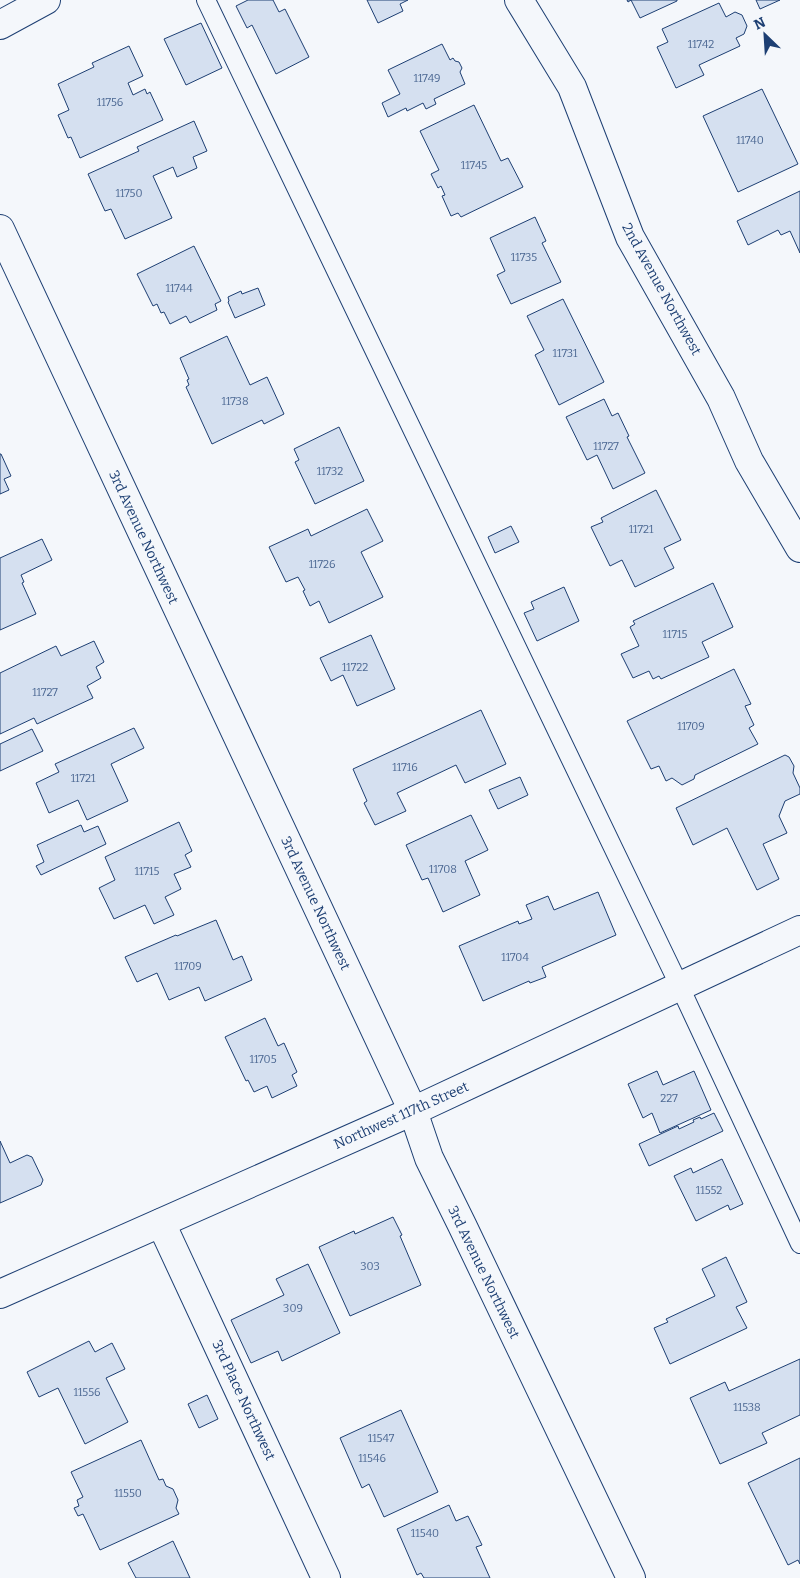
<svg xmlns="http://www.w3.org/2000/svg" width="800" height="1578" font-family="Bitter,serif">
<rect width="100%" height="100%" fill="#f4f7fb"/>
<g fill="#d5e0f0" stroke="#1d3f73">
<path d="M248,0h25l6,12 6,-3 24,48 -33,17 -24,-49 -5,3 -11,-22z"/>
<path d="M367,0h41l-8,4 3,7 -25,12z"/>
<path d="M627,0h50v1l-37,17 -9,-18 -3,2z"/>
<path d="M756,0h24l-20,9z"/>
<path d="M719,3l7,14 9,-5 7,3 5,11 -3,8 -8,4 4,8 -41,19 5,10 -28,13 -19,-41 11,-5 -6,-13z"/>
<path d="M201,23l21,45 -36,17 -22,-46z"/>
<path d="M442,44l8,16 3,-2 2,3 4,1 3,6 -2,4 5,12 -31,15 2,5 -10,5 -3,-6 -16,8 -1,-3 -18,9 -6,-14 18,-9 -12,-24z"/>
<path d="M129,46l14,30 -15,7 5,12 12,-6 2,5 3,-2 13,28 -83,38 -9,-21 -3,1 -10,-23 11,-5 -11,-26 36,-17 -2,-4z"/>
<path d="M762,89l36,75 -60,28 -35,-76z"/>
<path d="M474,105l27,56 7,-3 15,29 -62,30 -3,-4 -7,3 -9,-20 3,-1 -4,-9 -3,2 -7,-14 8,-4 -19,-39z"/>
<path d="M194,121l13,30 -14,6 4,11 -20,9 -4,-10 -20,9 19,42 -47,21 -14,-30 -6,2 -17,-37 51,-23 -2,-4z"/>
<path d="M800,191v62l-10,-22 -9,4 -3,-5 -30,15 -11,-24z"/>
<path d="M535,217l11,24 -4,2 19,39 -50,22 -14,-29 8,-4 -15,-33z"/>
<path d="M194,246l27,55 -6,3 2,6 -27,13 -4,-7 -16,8 -6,-12 -3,1 -4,-9 -4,2 -16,-32z"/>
<path d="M258,288l7,17 -30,13 -7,-16 1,-1 -1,-4 13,-6 1,3z"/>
<path d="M563,299l41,83 -45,23 -24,-50 9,-5 -17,-34z"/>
<path d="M227,336l23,49 17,-8 17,37 -20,10 -2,-4 -50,24 -26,-57 3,-2 -2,-5 2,-1 -9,-21z"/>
<path d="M604,399l8,17 6,-3 11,23 -2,1 18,36 -32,16 -16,-34 -10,5 -21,-43z"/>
<path d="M339,427l25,54 -49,23 -20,-42 4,-2 -5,-11z"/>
<path d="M0,454h1l10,22 -7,3 5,11 -9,4z"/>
<path d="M656,490l25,50 -17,8 10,20 -39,19 -13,-27 -12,6 -19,-39 12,-5 -2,-4z"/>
<path d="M367,509l16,32 -22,11 22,45 -54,26 -10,-22 -9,5 -7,-15 2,-1 -7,-13 -12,5 -17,-35 39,-18 3,7z"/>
<path d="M511,526l8,16 -24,11 -7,-16z"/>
<path d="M42,539l10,21 -31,15 3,7 -2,1 14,31 -36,16v-72z"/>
<path d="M713,583l20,44 -31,15 7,15 -48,22 -2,-3 -6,3 -4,-8 -16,7 -12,-24 18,-8 -9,-19 5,-3 -2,-3z"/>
<path d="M564,587l15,34 -42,20 -13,-28 10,-4 -3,-7z"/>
<path d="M371,635l24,54 -38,17 -14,-31 -12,6 -11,-23z"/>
<path d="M94,641l10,21 -8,5 5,11 -14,8 6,12 -56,26 -3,-6 -34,16v-61l56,-27 5,10z"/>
<path d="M734,669l17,35 -6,2 9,19 -5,3 9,16 -63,31 -1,4 -12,6 -10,-7 -6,3 -7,-15 -8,3 -24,-48z"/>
<path d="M481,710l25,54 -41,19 -9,-18 -59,28 9,18 -31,14 -11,-22 3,-2 -14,-32z"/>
<path d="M134,728l10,20 -33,16 17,37 -41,19 -9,-20 -29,13 -13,-30 23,-11 -4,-8z"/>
<path d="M32,729l11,22 -43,20v-27z"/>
<path d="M785,755l4,2 5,9 -1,7 7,15v6l-15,7 -6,15 8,17 -24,11 16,35 -22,11 -30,-62 -34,17 -17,-37z"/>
<path d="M520,777l8,18 -30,14 -9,-19z"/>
<path d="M471,815l17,35 -23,11 15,34 -37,17 -15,-34 -6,2 -16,-35z"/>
<path d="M179,822l13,29 -7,4 6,12 -17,7 7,15 -16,8 9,18 -20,9 -9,-19 -31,14 -15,-31 16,-8 -10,-23z"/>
<path d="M81,825l3,7 14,-6 8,18 -65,31 -5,-9 8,-4 -7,-17z"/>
<path d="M598,892l18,43 -74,32 4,10 -16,6 -1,-2 -46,20 -24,-55 59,-25 1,3 13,-5 -6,-14 22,-9 6,14z"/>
<path d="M216,920l17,40 9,-4 10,24 -47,21 -6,-14 -30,13 -12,-27 -20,9 -12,-25 51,-22 1,1z"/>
<path d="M265,1018l13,28 6,-3 13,29 -5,3 5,11 -25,12 -5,-12 -13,6 -6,-12 -2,1 -21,-44z"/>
<path d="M657,1071l6,14 31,-14 17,39 -51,23 -8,-20 -9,5 -15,-34z"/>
<path d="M714,1113l9,18 -74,35 -10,-22 39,-18 1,3 15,-7 -1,-2 7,-3 1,2z"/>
<path d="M0,1141l10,22 17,-8 5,2 11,23 -2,5 -41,18z"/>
<path d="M722,1159l21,45 -13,6 -2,-5 -32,16 -22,-45 17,-8 2,5z"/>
<path d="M393,1217l9,18 -2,1 21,49 -71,31 -31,-69 35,-16 1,3z"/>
<path d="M726,1257l21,45 -11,5 11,21 -77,36 -16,-36 14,-6 -2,-3 49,-23 -13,-27z"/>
<path d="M308,1264l32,69 -58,28 -4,-10 -27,12 -20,-43 53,-25 -8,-16z"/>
<path d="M89,1341l6,11 17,-9 13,26 -19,9 22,44 -43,22 -27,-56 -19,9 -12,-25z"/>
<path d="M800,1359v56l-38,18 5,10 -47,21 -30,-66 35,-16 4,9z"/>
<path d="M207,1395l11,24 -19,9 -11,-24z"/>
<path d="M401,1410l37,82 -54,25 -15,-33 -7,4 -22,-50z"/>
<path d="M141,1440l18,40 4,-1 3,7 7,3 5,11 -2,8 3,6 -79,36 -17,-36 -5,2 -4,-8 5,-2 -2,-6 6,-3 -12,-25z"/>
<path d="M800,1458v106l-2,-4 -10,5 -40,-82z"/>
<path d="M449,1505l7,16 12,-5 14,29 -6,2 14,31h-66l-3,-5 -4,2 -20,-46z"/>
<path d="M173,1541l17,37h-54l-8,-15z"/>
</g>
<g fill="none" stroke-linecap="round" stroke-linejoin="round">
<defs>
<path id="service" d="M206,0l474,987 120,257"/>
<g id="minor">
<path d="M519,0l53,87 58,150 91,161 28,63 51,87"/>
<path d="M0,25l46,-25"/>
<path d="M413,1111l387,-181"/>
<path d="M161,1223l165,355"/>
</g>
<g id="tertiary">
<path d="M0,229l413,882 16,47 33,67 169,353"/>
<path d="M0,1294l413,-183"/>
</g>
</defs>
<use href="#service" stroke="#1d3f73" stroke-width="20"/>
<use href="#minor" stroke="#1d3f73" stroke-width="30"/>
<use href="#tertiary" stroke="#1d3f73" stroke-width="30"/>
<use href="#service" stroke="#f4f7fb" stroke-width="18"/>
<use href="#minor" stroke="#f4f7fb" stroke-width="28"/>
<use href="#tertiary" stroke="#f4f7fb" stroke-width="28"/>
</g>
<g text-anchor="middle" stroke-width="4" stroke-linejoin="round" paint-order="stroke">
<g font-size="11" fill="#4b6792">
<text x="701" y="48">11742</text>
<text x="427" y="82">11749</text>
<text x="110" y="106">11756</text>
<text x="750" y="144">11740</text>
<text x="474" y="169">11745</text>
<text x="129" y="197">11750</text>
<text x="524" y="261">11735</text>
<text x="179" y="292">11744</text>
<text x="565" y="357">11731</text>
<text x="235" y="405">11738</text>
<text x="606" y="450">11727</text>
<text x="330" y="475">11732</text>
<text x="641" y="533">11721</text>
<text x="322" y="568">11726</text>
<text x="675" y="638">11715</text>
<text x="355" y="671">11722</text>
<text x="45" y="696">11727</text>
<text x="691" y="730">11709</text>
<text x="405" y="771">11716</text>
<text x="83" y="782">11721</text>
<text x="443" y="873">11708</text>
<text x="147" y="875">11715</text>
<text x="515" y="961">11704</text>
<text x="188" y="970">11709</text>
<text x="263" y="1063">11705</text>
<text x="669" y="1102">227</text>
<text x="709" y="1194">11552</text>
<text x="370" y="1270">303</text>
<text x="293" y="1312">309</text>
<text x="87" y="1396">11556</text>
<text x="747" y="1411">11538</text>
<text x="381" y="1442">11547</text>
<text x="372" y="1462">11546</text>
<text x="128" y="1497">11550</text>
<text x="425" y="1537">11540</text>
</g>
<g font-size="14" fill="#1d3f73" stroke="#f4f7fb">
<text transform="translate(662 289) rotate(61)" y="5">2nd Avenue Northwest</text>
<text transform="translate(144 537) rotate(65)" y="5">3rd Avenue Northwest</text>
<text transform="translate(316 903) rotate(65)" y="5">3rd Avenue Northwest</text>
<text transform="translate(401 1115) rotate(-24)" y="5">Northwest 117th Street</text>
<text transform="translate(484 1272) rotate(64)" y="5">3rd Avenue Northwest</text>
<text transform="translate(244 1400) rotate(65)" y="5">3rd Place Northwest</text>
</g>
</g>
<g transform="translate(765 35) rotate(335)" stroke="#f4f7fb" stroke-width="4" paint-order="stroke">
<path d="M0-4L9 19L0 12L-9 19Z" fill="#1d3f73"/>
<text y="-8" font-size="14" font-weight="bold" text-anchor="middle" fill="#1d3f73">N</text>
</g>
</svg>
